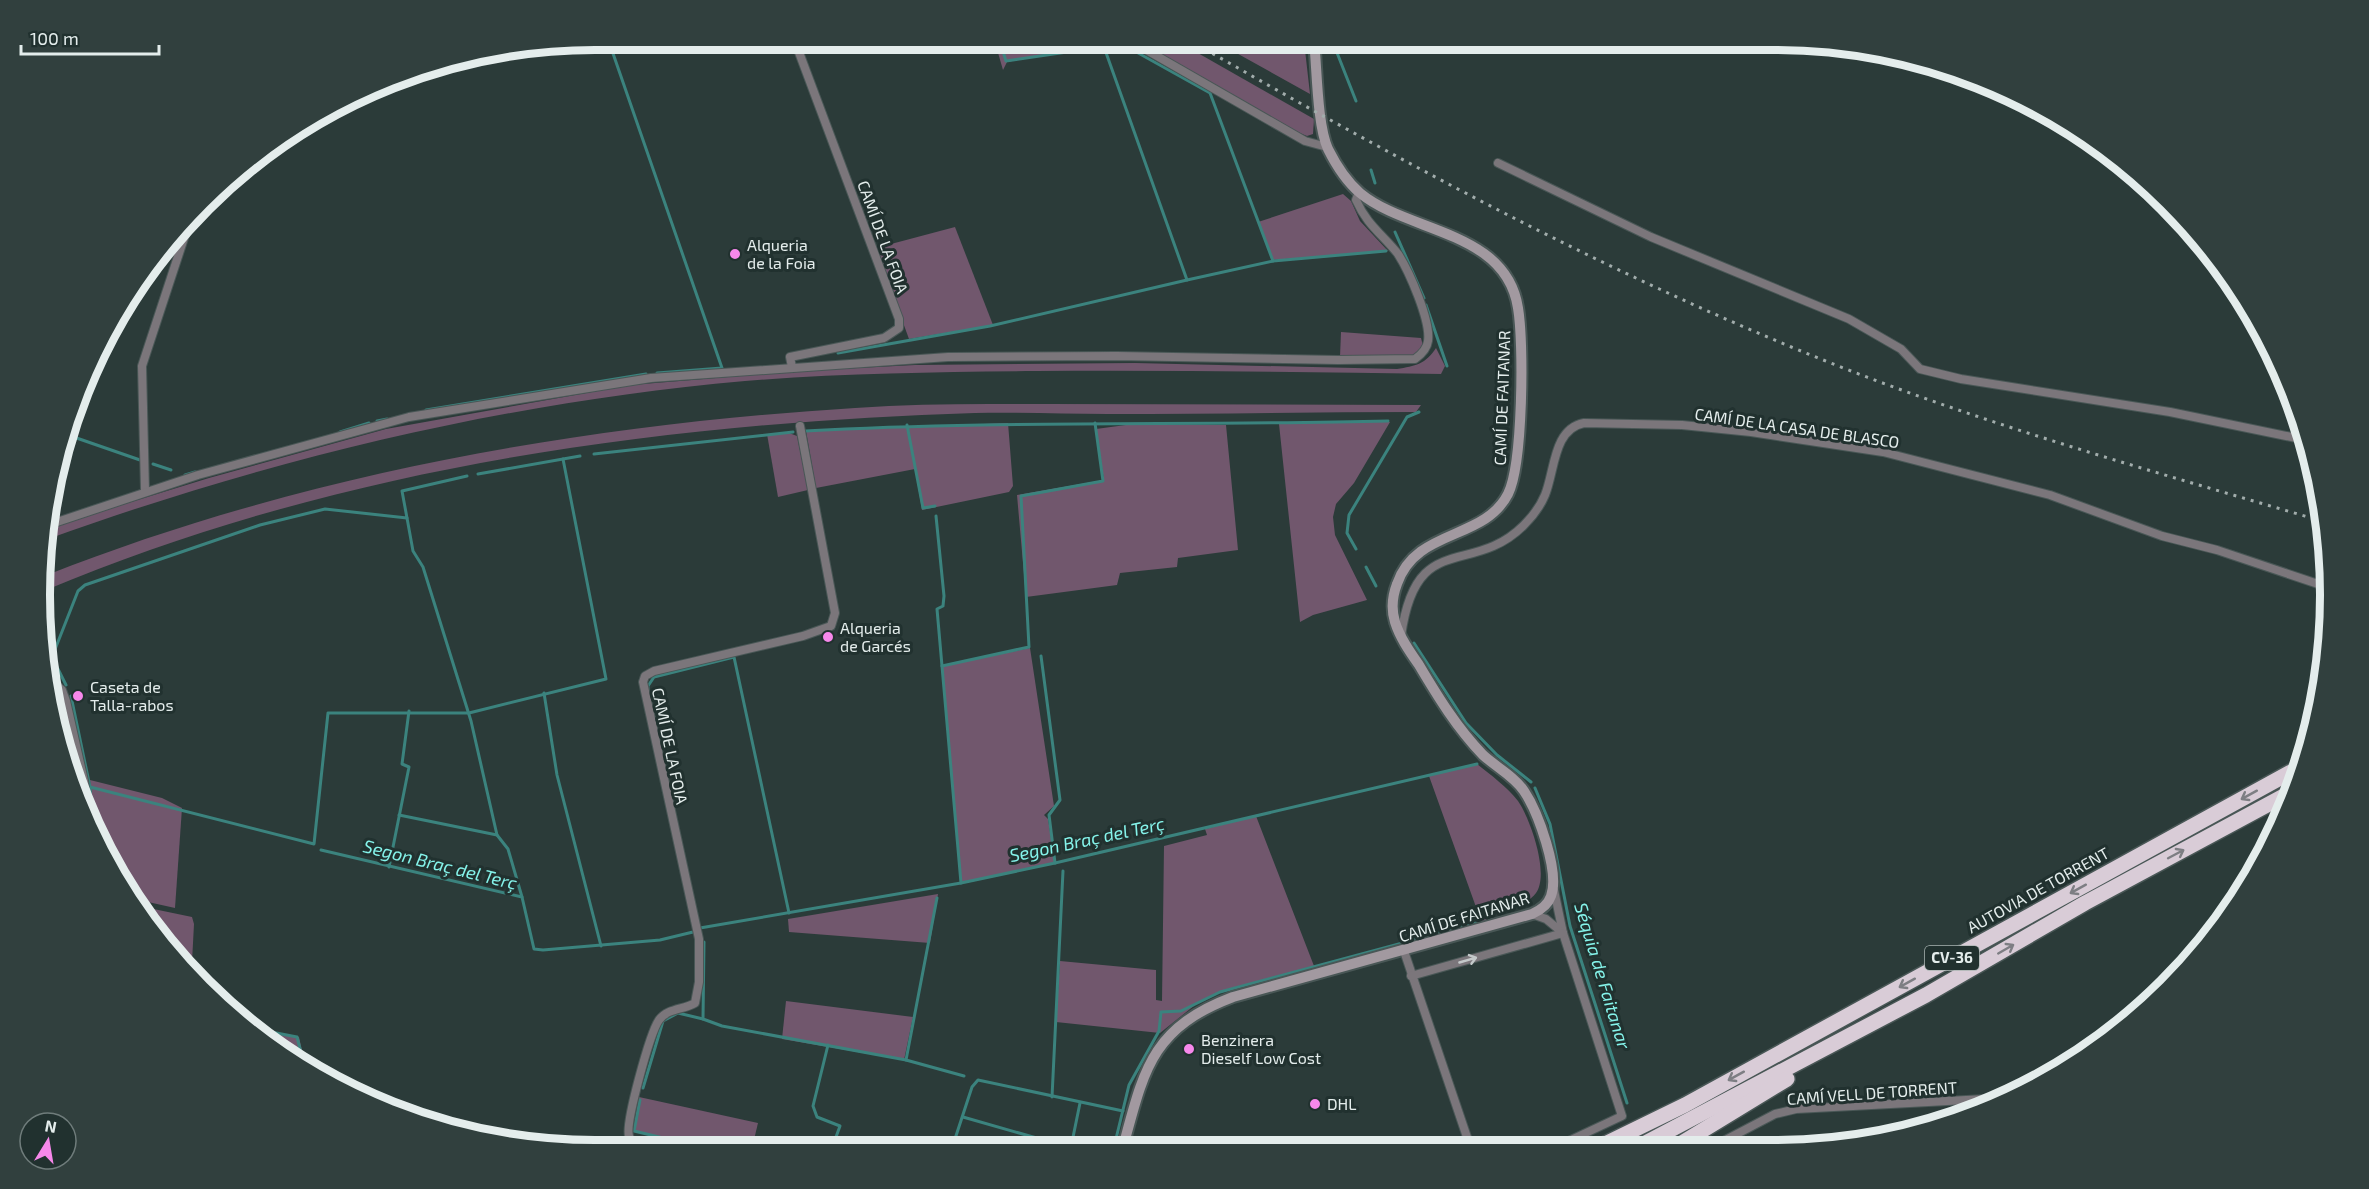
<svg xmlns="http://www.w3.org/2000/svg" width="2369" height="1189" font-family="'Exo 2',sans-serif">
<rect width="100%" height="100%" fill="#2b3b39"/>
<g fill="#71576d">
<path d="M994,39h117l6,4 -110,19 -4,8z"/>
<path d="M1137,40h38l139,79 -1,15 -6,2 -10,-4z"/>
<path d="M1213,40h59l18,10h15l5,44z"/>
<path d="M1343,194l8,7 9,20 28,30 -116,9 -14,-38z"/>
<path d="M955,227l38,98 -84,14 -33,-91z"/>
<path d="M1341,332l80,6 2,8 -12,13 -71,-2z"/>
<path d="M1436,348l9,18 -4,8c-135,-2 -270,-4 -405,-3 -97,1 -194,2 -291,10 -237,21 -473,77 -697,158v-10l31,-11 130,-40 177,-49 245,-44 168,-14 116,-6 220,-2 262,6c18,-3 29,-5 39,-21z"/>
<path d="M1044,404l377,1 -5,7c-103,0 -205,2 -308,2 -44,0 -89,-2 -133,-1 -315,10 -636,54 -929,177l1,-15c256,-101 534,-150 808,-167 63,-5 126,-4 189,-4z"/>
<path d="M1330,422h60l-36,61 -18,21 -3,13 2,18 32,65 -54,15 -13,7 -21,-198z"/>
<path d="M1008,423l5,63 -4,6 -87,18 -7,-41 -99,19 -10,-57z"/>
<path d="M1133,424l93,1 12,125 -60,8 -1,9 -57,6 -3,12 -91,12 -9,-102 87,-15 -8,-51z"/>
<path d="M789,433l8,3 11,54 -30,7 -11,-63z"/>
<path d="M1030,648l24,158 -10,9 4,4 7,44 -94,20 -19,-217z"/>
<path d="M1477,764c14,11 30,23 41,37 12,17 32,73 18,92 -9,13 -35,17 -50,22l1,7 -6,-1 -52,-145z"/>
<path d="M90,780l72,18 20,10 -7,100 -36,-8 -43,-60z"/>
<path d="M1256,816l58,150 -86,23 -28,12 -40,32 -104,-11 4,-61 96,9v30l6,1 2,-155 43,-11 -2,-6z"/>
<path d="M938,894l-8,49 -141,-11 -1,-13z"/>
<path d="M144,907l48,10 2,7 -2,38 4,2 -1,15z"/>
<path d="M786,1001l127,16 -9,43 -122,-21z"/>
<path d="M260,1029l39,8 5,23z"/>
<path d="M639,1097l119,26 -6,25h-46l-73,-18z"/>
</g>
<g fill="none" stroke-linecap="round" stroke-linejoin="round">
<g stroke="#3b837e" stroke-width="3">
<path d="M608,39l114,329 -65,5"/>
<path d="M999,39l7,22 116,-17 88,49 63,168 113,-10"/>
<path d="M1332,40l24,61"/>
<path d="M1104,47l83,233 86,-19"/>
<path d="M1371,170l4,13"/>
<path d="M1395,232l29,66"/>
<path d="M1426,305l21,61"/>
<path d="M838,353l152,-27 197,-46"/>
<path d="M426,410l220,-36"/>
<path d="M377,421l10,-2"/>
<path d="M907,425l16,83 12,-2"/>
<path d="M805,431c194,-11 388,-5 583,-10"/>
<path d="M340,432l29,-9"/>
<path d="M65,434l75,26"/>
<path d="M594,454l199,-22"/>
<path d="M153,464l18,6"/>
<path d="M478,474l102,-18"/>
<path d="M185,475l10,-3"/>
<path d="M936,516l8,80 -1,10 -6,3 24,274"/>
<path d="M407,518l6,33 10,16 48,154 26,114 11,14 14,48"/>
<path d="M1356,549l-9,-16 2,-18 58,-98 12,-5"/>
<path d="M1366,567l10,19"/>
<path d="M1414,643l52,80 31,32 34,27"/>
<path d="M44,650l2,2"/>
<path d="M1041,656l19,144 -11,15 6,48"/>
<path d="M942,666l87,-19 -8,-151 82,-15 -8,-58"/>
<path d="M66,685l-14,-28 26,-66 7,-6 175,-60 65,-16 82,9 -5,-27 65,-15"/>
<path d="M648,690v-4l6,-9 80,-20 55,256"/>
<path d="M544,693l13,82 44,171"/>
<path d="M71,696l19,91 224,57 14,-131h141l137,-34 -43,-220"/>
<path d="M90,787l3,41"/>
<path d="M1535,788l15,36 20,102 57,177"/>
<path d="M399,815l98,20"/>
<path d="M321,850l201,47 12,52 9,1 117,-10 33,-8"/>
<path d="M389,867l20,-100 -7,-3 7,-53"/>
<path d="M700,928l261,-45 94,-20 422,-99"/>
<path d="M704,942l-1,77 19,7 184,34 58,16"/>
<path d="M261,1030l36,7 6,23"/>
<path d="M828,1045l-15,61 4,11 23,9 -8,22"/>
<path d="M906,1060l31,-162"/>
<path d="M643,1088l20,-67 15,-8 25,6"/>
<path d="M1052,1097l11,-226"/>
<path d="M640,1100l-6,31 71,17"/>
<path d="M963,1117l105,30"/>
<path d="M1071,1147l9,-44"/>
<path d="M1114,1147l15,-62 30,-54 2,-19 20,-1 39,-19 257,-69"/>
<path d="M952,1148l20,-61 6,-7 145,31"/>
</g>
<defs>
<g id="street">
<path d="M1129,40l176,101 22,6"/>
<path d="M1786,40l77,9"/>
<path d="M1498,163l153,74 198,82 52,30 19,20 41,10 209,33 136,28"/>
<path d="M792,367l-2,-10 94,-19 15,-10v-9l-105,-280"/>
<path d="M145,491l-3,-125 46,-140"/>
<path d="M48,525l150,-50 211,-58 242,-39 297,-21 169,-1 221,4 77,-1c7,-5 12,-10 13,-18 3,-20 -19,-70 -30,-87 -16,-20 -31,-29 -42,-54l3,-8"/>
<path d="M1401,636c15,-108 70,-58 123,-111 9,-9 16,-18 21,-30 10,-24 8,-66 39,-72l98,2 69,7 132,20 167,43 112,41 55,14 110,37"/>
<path d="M47,677l15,13 4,11 18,80 4,32"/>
<path d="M1554,890l9,43 59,183 -64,30"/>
<path d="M1532,914l14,5 17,14"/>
<path d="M1404,951l66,195"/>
<path d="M1411,976l152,-43"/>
<path d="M1714,1146l61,-32 21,-5 208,-11"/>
<path d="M635,1149c-1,-4 -5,-9 -6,-13 -4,-13 21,-103 30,-116 9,-12 24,-10 36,-17l4,-21v-43l-56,-257 2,-6 9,-5 149,-35 28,-10 4,-13 -35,-187"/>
</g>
<path id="secondary" d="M1123,1147c21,-77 28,-119 110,-150l299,-83c9,-4 16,-9 19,-18 9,-24 -13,-84 -27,-105 -10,-15 -28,-24 -41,-36 -26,-27 -45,-58 -64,-90 -9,-13 -19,-27 -24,-43 -4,-13 -3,-25 2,-38 19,-56 87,-43 111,-90 15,-30 16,-151 10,-186 -12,-78 -110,-75 -158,-115 -14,-12 -24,-28 -32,-44 -11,-24 -11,-81 -14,-109"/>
<g id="highway">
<path d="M1601,1146l84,-41 615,-338"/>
<path d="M1640,1146l286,-151 159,-92 206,-111"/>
<path d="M1677,1146l110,-67"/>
</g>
</defs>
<use href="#street" stroke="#495756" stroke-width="10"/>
<use href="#secondary" stroke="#495756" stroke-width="14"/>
<use href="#highway" stroke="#495756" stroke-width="18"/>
<use href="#street" stroke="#7b767b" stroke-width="8"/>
<use href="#secondary" stroke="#a299a0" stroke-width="10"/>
<use href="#highway" stroke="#d9ccd7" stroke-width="15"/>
<path stroke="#a2adac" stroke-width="3" stroke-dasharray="3 6" stroke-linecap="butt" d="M1189,40c214,123 431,241 662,331 155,60 315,104 474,151"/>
</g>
<defs><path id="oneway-shaft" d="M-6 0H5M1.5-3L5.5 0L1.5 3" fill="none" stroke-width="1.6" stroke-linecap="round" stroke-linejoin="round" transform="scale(1.5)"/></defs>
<g stroke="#7d7e83">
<use href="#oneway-shaft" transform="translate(2249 795) rotate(151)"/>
<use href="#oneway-shaft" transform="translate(2176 854) rotate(-28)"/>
<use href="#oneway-shaft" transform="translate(2078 889) rotate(151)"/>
<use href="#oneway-shaft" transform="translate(2006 949) rotate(-30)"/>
<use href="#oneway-shaft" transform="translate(1907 983) rotate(151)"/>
<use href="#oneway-shaft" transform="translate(1736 1076) rotate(151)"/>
</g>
<use stroke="#c4c9ca" href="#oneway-shaft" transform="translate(1468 960) rotate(-16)"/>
<g fill="#f788eb" stroke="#21312f" stroke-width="2">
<circle cx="735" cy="254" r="6"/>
<circle cx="828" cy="637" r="6"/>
<circle cx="78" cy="696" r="6"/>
<circle cx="1189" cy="1049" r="6"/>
<circle cx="1315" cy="1104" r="6"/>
</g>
<g text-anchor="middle" stroke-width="6" stroke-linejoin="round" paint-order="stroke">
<rect fill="#21312f" stroke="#aab5b3" stroke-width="1.5" x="1925" y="946" width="54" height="24" rx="4.5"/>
<g font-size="15" font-weight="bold" fill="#e4edec">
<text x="1952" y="963">CV-36</text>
</g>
<g font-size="16" fill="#e4edec" stroke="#21312f">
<text transform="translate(883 237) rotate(70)" y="6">CAMÍ DE LA FOIA</text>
<text transform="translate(1502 398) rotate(-88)" y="6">CAMÍ DE FAITANAR</text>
<text transform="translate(1797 428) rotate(8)" y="6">CAMÍ DE LA CASA DE BLASCO</text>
<text transform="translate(670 746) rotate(78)" y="6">CAMÍ DE LA FOIA</text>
<text transform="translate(2038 890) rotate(-29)" y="6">AUTOVIA DE TORRENT</text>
<text transform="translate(1464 917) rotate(-17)" y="6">CAMÍ DE FAITANAR</text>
<text transform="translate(1872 1093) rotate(-4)" y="6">CAMÍ VELL DE TORRENT</text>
</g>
<g font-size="16" fill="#e4edec" stroke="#21312f" text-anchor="start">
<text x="747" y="251">Alqueria<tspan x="747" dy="18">de la Foia</tspan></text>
<text x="840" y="634">Alqueria<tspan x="840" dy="18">de Garcés</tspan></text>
<text x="90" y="693">Caseta de<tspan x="90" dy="18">Talla-rabos</tspan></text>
<text x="1201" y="1046">Benzinera<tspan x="1201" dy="18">Dieself Low Cost</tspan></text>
<text x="1327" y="1110">DHL</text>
</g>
<g font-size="18" font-style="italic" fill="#85f3ea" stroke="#21312f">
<text transform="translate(1087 840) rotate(-12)" y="6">Segon Braç del Terç</text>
<text transform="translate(440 865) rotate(14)" y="6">Segon Braç del Terç</text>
<text transform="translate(1602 976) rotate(73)" y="6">Séquia de Faitanar</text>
</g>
</g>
<path d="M0 0H2369V1189H0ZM595 50H1775A545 545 0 0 1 2320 595V595A545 545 0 0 1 1775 1140H595A545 545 0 0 1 50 595V595A545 545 0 0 1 595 50Z" fill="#31403e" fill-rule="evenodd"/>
<path fill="none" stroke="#e4edec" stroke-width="8" d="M595 50H1775A545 545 0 0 1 2320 595V595A545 545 0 0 1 1775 1140H595A545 545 0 0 1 50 595V595A545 545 0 0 1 595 50Z"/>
<g transform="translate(48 1141) rotate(11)"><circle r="28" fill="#21312f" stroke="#6f7c7b" stroke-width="1.5"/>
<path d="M0-4.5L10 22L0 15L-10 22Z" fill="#f788eb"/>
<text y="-9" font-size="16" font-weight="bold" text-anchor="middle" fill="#e4edec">N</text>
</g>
<path d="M21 45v9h138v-9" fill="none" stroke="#e4edec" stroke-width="3"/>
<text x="30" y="45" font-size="18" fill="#e4edec" stroke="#21312f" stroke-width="4.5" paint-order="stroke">100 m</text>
</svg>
